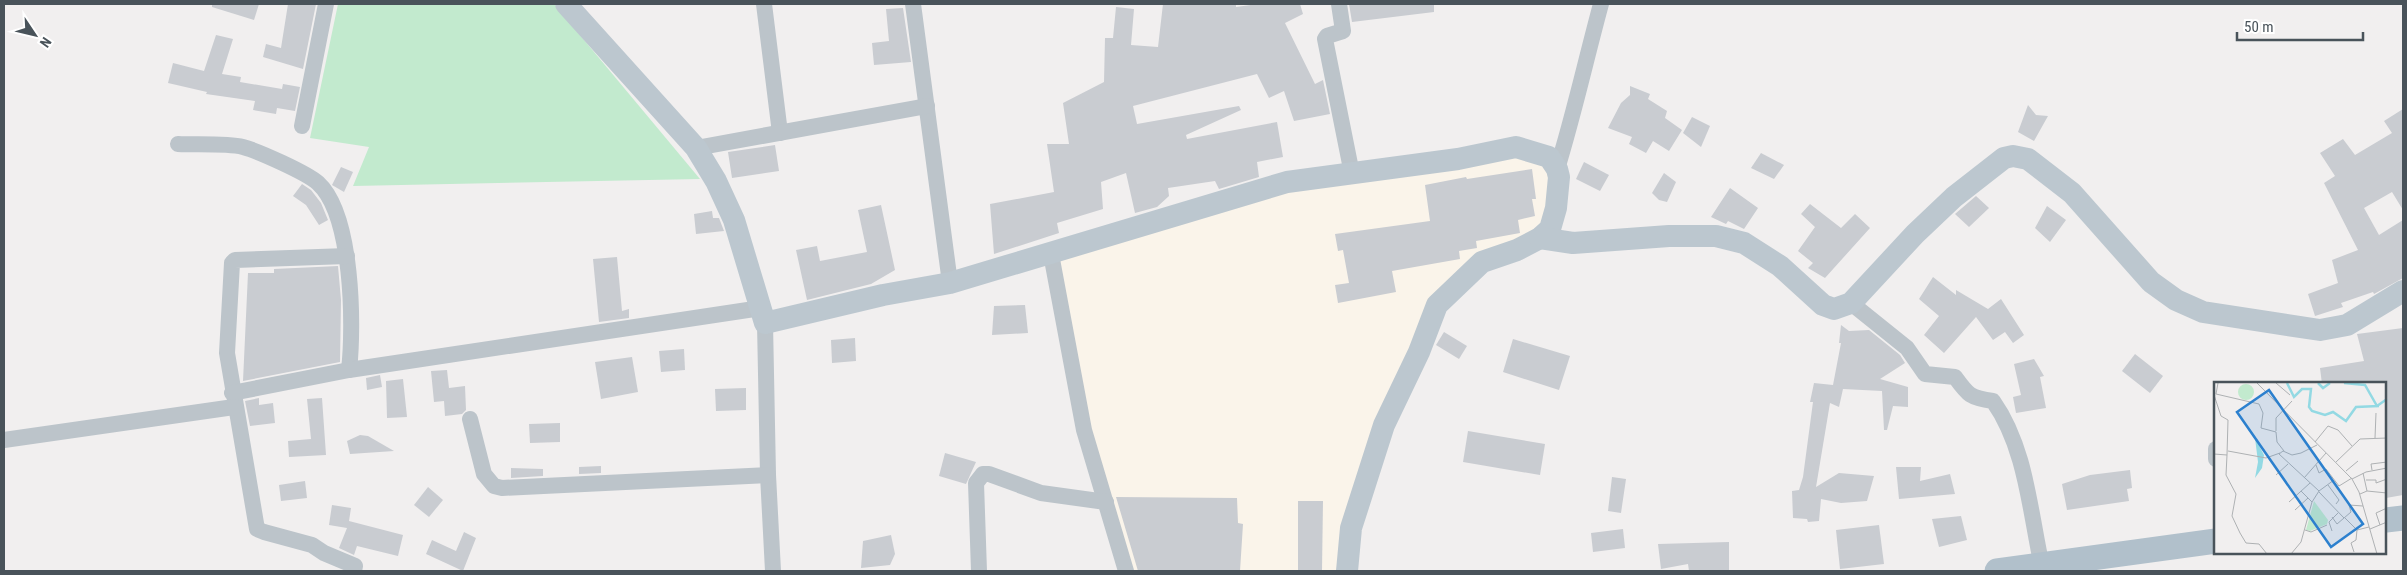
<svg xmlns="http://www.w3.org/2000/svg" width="2407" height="575" font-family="'Roboto Condensed',sans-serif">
<rect width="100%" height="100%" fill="#f1efef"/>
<path fill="#faf4ea" d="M1549,157l1,72 -113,76 -50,114 -40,152h-221l-42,-141 -33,-176 236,-72 171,-23z"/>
<path fill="#c2eace" d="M338,4h216l146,175 -347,7 16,-39 -59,-9z"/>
<g fill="#c9ccd1">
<path d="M212,4h47l-5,16 -42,-13z"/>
<path d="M288,4h28l-13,65 -40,-12 3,-13 15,4z"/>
<path d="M1163,4h73v3l22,-3h42l3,10 -18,9 30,61 8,-4 7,34 -36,7 -10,-30 -15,7 -12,-24 -124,32 4,18 102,-18 2,4 -55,25 1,4 90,-17 6,35 -26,5 2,15 -40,12 -4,-8 -47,7 1,8 -12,11 -22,6 -9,-40 -25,9 2,27 -46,14 2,10 -65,21 -4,-50 64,-12 -7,-48h22l-6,-41 41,-21 1,-44h8l3,-31 18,2 -3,36 27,2z"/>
<path d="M1349,4h85v8l-82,10z"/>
<path d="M903,8l8,54 -37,3 -2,-22 17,-2 -3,-32z"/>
<path d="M216,35l17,4 -11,35 19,3 -1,5 42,7 1,-5 17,3 -5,24 -18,-3 -1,6 -23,-4 2,-9 -49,-7 1,-2 -39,-9 5,-20 31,8z"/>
<path d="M1630,86l20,8 -2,5 19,12 -2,7 17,12 -13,21 -16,-10 -7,12 -17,-9 3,-7 -24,-9 13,-25 9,-8z"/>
<path d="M2028,105l8,10 12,1 -14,25 -16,-9z"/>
<path d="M2403,109v101l-11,-18 -28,16 15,27 24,-15v58l-29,16 -1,-2 -32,11 2,4 -28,9 -7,-22 30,-11 -6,-23 26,-10 -34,-67 11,-7 -15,-23 23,-14 12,16 37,-22 -8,-12z"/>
<path d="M1692,117l18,9 -9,21 -18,-14z"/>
<path d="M775,145l4,26 -47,7 -4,-26z"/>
<path d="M1761,153l23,12 -10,14 -23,-11z"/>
<path d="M1584,162l25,13 -9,16 -24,-12z"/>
<path d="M341,167l12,5 -9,20 -12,-7z"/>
<path d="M1532,169l4,30h-4l3,17 -17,4 2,13 -44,8 1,7 -18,3 1,8 -68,12 4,21 -58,11 -3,-18 14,-2 -6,-33 -5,1 -3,-17 95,-13 -5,-36 41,-8 1,2z"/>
<path d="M1664,173l12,9 -9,20 -8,-2 -7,-7z"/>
<path d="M302,184l9,6 10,13 7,17 -9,5 -13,-20 -13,-9z"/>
<path d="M1730,188l28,20 -14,21 -16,-8 -2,3 -15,-7z"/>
<path d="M1976,196l13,12 -20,19 -14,-13z"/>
<path d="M1810,204l31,24 14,-14 15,14 -45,50 -17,-10 5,-5 -15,-12 17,-24 -14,-13z"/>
<path d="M881,205l14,65 -24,14 -64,16 -11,-50 21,-4 3,15 47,-9 -9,-42z"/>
<path d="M2047,206l19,14 -16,22 -15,-14z"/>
<path d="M712,211l1,7h6l5,13 -28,3 -2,-20z"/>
<path d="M617,257l5,54 7,-2v9l-30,4 -6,-63z"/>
<path d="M338,266l3,34 -1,62 -97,19 5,-108h26v-4z"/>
<path d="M1933,277l23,18v-5l32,19 13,-10 23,36 -11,8 -8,-11 -12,8 -17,-23 -32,36 -20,-18 15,-19 -20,-17z"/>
<path d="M1025,305l3,28 -36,2 2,-29z"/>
<path d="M1841,325l8,6 20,-1 31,25 5,8 -25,16 28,8v20l-15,-1 -6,24h-3l-2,-39 -39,-2 -4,18 -9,-4 -14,84 23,-14 35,3 -7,25 -26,2 -20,-4 -2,22 -11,1 -1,-3 -14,-1 -1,-27 7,-1 4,-13 10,-75h-3l4,-19 19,2 8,-42h-2z"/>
<path d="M2403,328v167l-17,3v-114h-64l-2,-16 44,-7 -7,-27z"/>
<path d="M1444,332l23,14 -8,13 -23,-14z"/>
<path d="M855,338l1,23 -24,2 -1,-23z"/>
<path d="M1513,339l57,17 -11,34 -56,-18z"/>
<path d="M684,349l1,21 -24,2 -2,-21z"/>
<path d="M2135,354l28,22 -13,17 -28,-22z"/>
<path d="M632,357l6,35 -37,7 -6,-37z"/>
<path d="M2034,359l10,17 -4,1 6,31 -30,5 -3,-16 8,-2 -7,-31z"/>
<path d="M447,370l2,18 16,-2 1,24 -4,4 -17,2 -1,-15 -10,1 -3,-31z"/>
<path d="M380,375l2,12 -15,3 -1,-12z"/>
<path d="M403,379l4,38 -20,1 -1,-37z"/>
<path d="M746,388v22l-30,1 -1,-22z"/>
<path d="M259,398v7l14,-2 2,20 -25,3 -5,-25z"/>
<path d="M322,398l4,57 -37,2 -1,-16 23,-2 -4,-40z"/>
<path d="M560,423v19l-30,1 -1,-19z"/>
<path d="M1468,431l77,13 -5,31 -77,-13z"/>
<path d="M360,435l8,1 26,15 -44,3 -3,-13z"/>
<path d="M945,453l31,9 -10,22 -27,-8z"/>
<path d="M601,466v7l-22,1v-7z"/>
<path d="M1896,467h25l-1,14 30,-7 5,20 -56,5z"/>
<path d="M511,468l32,1v7l-32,2z"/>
<path d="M2130,470l2,18 -5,1 2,12 -62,9 -5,-26 28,-9z"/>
<path d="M1612,477l14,2 -5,34 -13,-2z"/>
<path d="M305,481l2,17 -26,3 -2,-16z"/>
<path d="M428,487l15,13 -14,17 -15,-12z"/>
<path d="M1116,497l121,1 1,25 5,1 -3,47h-102z"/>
<path d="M1298,501h25l-1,70h-24z"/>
<path d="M332,505l19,3 -2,13 54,14 -5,21 -41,-10 -3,9 -15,-7 8,-20 -18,-3z"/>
<path d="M1961,516l6,24 -28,7 -7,-28z"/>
<path d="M1879,525l5,39 -44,5 -4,-39z"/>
<path d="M1623,529l2,19 -32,4 -2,-19z"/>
<path d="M464,532l12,6 -13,33 -37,-17 6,-14 24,11z"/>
<path d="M891,535l4,19 -5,11 -29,3 2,-27z"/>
<path d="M1729,542v29h-40l-1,-7 -27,5 -3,-25z"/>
</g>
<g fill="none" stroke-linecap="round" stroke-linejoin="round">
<g stroke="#bcc4ca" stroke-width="16">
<path d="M764,4l16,129"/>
<path d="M913,4l37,279"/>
<path d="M1339,4l4,27 -16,5 -2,3 27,135"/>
<path d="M302,126l24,-122"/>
<path d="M178,144c17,1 49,-1 65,3 15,4 64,26 75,36 35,32 36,143 31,187"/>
<path d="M696,148l231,-42"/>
<path d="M1557,169c17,-55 29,-110 44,-165"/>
<path d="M1051,254l33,176 42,141"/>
<path d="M347,256l-112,4 -3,3 -5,90 30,176 7,3 48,13 12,8 31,13 -1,5"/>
<path d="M1851,303l56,45 18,26 30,3c13,18 15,21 38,24 34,48 37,114 50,170"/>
<path d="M765,323l3,152 5,96"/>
<path d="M232,393l117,-23 412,-62"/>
<path d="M470,419l14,55 10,12 8,2 266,-13"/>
<path d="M4,440l230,-33"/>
<path d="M2216,449v10"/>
<path d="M979,571l-3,-88 7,-9h6l52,19 65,9"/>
</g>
<g stroke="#bcc7cf" stroke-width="22">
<path d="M566,4l130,144 20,33 18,39 31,103 118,-28 67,-12 337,-101 171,-23 58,-12 33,10 8,12 2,8 -3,31 -6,21 -10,9 -23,12 -35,12 -45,43 -18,47 -35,73 -33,103 -4,43"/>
<path d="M1540,238l33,5 96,-7h47l28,7 36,23 43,39 11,4 17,-6 64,-69 39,-37 50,-39 9,-2 15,3 44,34 79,89 25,18 27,12 117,18 27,-5 56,-34"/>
</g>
<g stroke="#b1c0cb" stroke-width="25">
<path d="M2386,520l17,-2"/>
<path d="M1997,571l219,-30"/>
</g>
</g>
<g transform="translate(2214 382)">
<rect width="172" height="172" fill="#f1efef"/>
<path d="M24 10a8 8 0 1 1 16 0a8 8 0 1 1-16 0ZM100,119l14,19 -1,4 -17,7 -4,-1z" fill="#c2eace"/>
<path d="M41,56l9,17 -2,13 -7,10 3,-16z" fill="#93d9e3"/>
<path fill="none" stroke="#93d9e3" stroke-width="2.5" d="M73,1l7,14 8,-8h9l-2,18 3,4 13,4 8,-3 13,9 10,-14 23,-1M104,1l5,5 7,-5M130,1l21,2 12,21 10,-7"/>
<path fill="none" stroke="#aeb1b3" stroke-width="1" d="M4,1l-2,11 43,10 4,9 -2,15 15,4 1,10 7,9M43,1l95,96 7,13 18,62M62,1l14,12M0,13l7,21 7,4 -1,35M62,49v-13l16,-17M161,56l1,-25M101,60l13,-16 10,4 14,16M14,69l38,7 14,-5M0,72l13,1 -1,20 10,19 -4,22 8,17 6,10 13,1 8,10M122,80l24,-23 27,-1M102,83l3,8 7,-4 13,17 13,-8M158,88l-1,-6 16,-2M132,89l12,-10M149,91l4,18M62,93l12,-11M90,96l22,-25M138,97l14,-7 21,-4M152,98h10v3l11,-4M114,103l11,15 -3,4M87,109l11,11M105,109l15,-11M105,110l25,26M146,112l7,-3 20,2M75,120l21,-19M81,128l13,-12M118,135l5,7 14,-12 -2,-7 14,1M131,136l12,12 12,-3M166,143l-4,-12 11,-5M156,147l17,-7M91,148l6,2 16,-7M118,149l-3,-9 9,-9M140,170l-3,-9 5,-3 1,-10M77,172l10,-12 11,-40 7,-11 -40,-37 4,-3 9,4 9,-2 16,-8"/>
<path fill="#2c80ce" fill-opacity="0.15" stroke="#2c80ce" stroke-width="2.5" d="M55,8l94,134 -32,23 -94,-135z"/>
<rect width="172" height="172" fill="none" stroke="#49535a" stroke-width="2.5"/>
</g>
<rect width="2407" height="575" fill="none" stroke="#49535a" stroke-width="10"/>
<g transform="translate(35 35) rotate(125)" stroke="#ffffff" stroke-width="4" paint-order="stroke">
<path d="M0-4L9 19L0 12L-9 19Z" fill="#49535a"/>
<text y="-8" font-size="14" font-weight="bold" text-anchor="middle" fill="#49535a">N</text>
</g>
<path d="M2237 32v8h126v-8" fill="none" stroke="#49535a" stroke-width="2.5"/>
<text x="2244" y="32" font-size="15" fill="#49535a" stroke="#ffffff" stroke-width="4" paint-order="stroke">50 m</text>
</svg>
